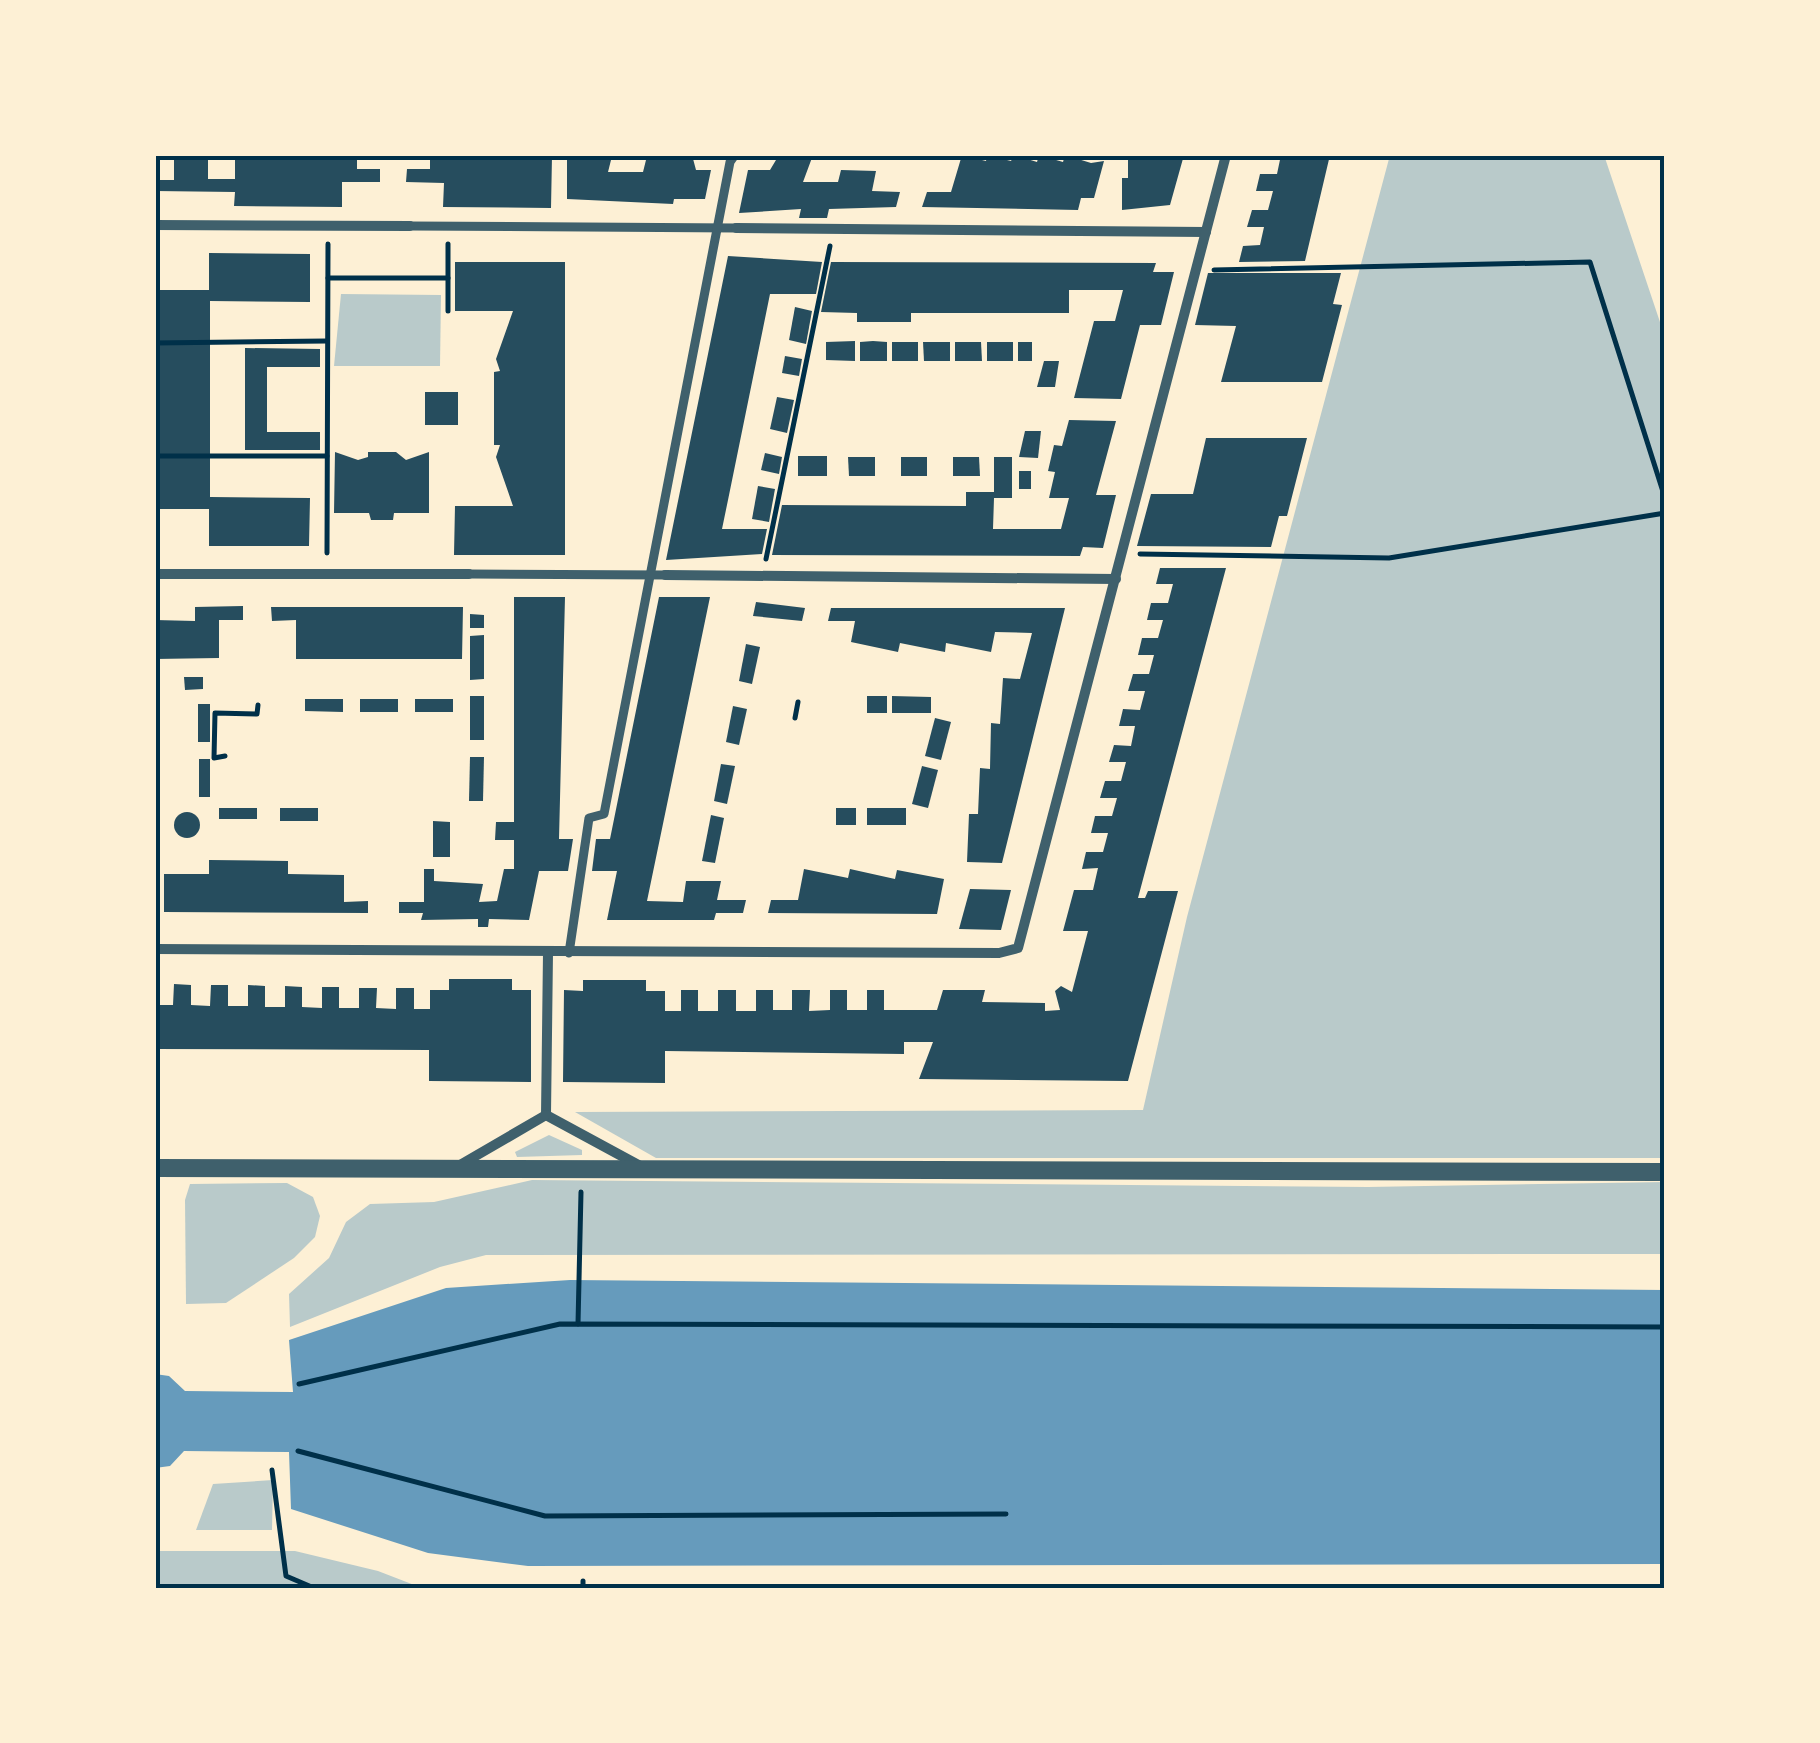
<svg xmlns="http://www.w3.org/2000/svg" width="1820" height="1743" font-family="'Asap Condensed',sans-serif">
<rect width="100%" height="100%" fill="#fdf0d5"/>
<g fill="#b9caca">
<path d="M1390,155h214l61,182v821h-1009l-81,-46 568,-2 44,-193z"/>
<path d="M341,294l100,1 -1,71h-106z"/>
<path d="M549,1135l33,15v5l-65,2 -2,-5z"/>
<path d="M532,1180l836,7 297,-5v72l-1179,1 -46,12 -150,60 -1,-33 40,-36 17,-36 24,-18 64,-2z"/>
<path d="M287,1183l26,14 7,19 -5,21 -21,21 -68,45 -40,1 -1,-104 5,-16z"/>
<path d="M273,1480l-1,50h-76l17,-46z"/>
<path d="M155,1551h140l83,20 44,17h-267z"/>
</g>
<path fill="#669bbc" d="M570,1280l1095,10v274l-1137,2 -100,-13 -137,-44 -2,-57 -105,-1 -14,15 -15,2v-94l14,2 16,15 108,1 -4,-52 157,-52z"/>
<g fill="#264d5e">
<path d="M174,155h34v24h27v-24h122v14h23v13h-38v25l-108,-1 1,-14 -80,-1v-11h19z"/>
<path d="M430,155l122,1 -1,52 -108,-1 1,-24 -38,-1 1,-13h23z"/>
<path d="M662,155h30l4,15h15l-6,29h-31l-1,5 -106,-5v-39h44l-3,12h35l3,-12h17z"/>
<path d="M779,155h34l-10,27h35l3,-12 35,1 -4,20 28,1 -4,15 -67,2 -2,9h-28l2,-9 -62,4 9,-43h22z"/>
<path d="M962,155l24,6 1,-6 24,6 3,-6 23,7 2,-7 24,7 2,-7 26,8 13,-2 -10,37h-13l-3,12 -156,-3 5,-15h24z"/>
<path d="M1128,155h56l-14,50 -48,5v-32h6z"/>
<path d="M1281,155h49l-25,106 -66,1 4,-16 17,-1 4,-18h-17l5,-17h16l5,-19h-17l4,-17h17z"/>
<path d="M209,253l101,1v48l-100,-1v196l100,1 -1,48h-100v-37h-54v-219h54z"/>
<path d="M728,256l94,6 -6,32h-46l-42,206 -6,29h45l-5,25 -96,6z"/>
<path d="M455,262h110v293h-111l1,-49h58l-17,-49 4,-12h-6v-73l6,-1 -4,-12 17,-48h-58z"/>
<path d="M831,262l325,1 -3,9h21l-13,53h-21l-19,74 -47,-1 20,-77h21l8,-31h-54v23h-158v9h-54v-9l-36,-1z"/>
<path d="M1208,273h133l-8,31 9,1 -20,77h-101l15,-56 -41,-1z"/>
<path d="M795,307l17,4 -6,33 -17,-4z"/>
<path d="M855,341v20l-29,-1v-18z"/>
<path d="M873,341l14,1v19h-27v-19z"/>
<rect x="892" y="342" width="26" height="19"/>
<path d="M923,342h27v19h-26z"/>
<path d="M955,342h26l1,19h-27z"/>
<rect x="987" y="342" width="26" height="19"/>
<rect x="1018" y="342" width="14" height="19"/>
<path d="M245,348l75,1v18h-53v65h53v18h-75z"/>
<path d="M785,356l17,3 -3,17 -17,-3z"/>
<path d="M1044,361h15l-4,26h-18z"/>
<rect x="425" y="392" width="33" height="33"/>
<path d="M777,397l17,3 -7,33 -17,-4z"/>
<path d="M1069,420l47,1 -20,74h20l-13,53 -20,-1 -3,9 -308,-1 10,-50 184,1v-14h28v-35h18v41h-18l-1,31h68l8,-31h-20l6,-26 -7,-1 6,-26 8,1z"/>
<path d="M1025,431h16l-3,27 -19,-1z"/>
<path d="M1206,438h101l-20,78h-8l-8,31 -134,-1 14,-52h42z"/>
<path d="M335,452l23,8 10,-3v-5h28l10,8 23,-8v61h-35l-1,7h-22l-2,-7h-35z"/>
<path d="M765,453l17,4 -3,17 -18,-4z"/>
<rect x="798" y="456" width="29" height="20"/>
<path d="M848,457h27v19h-26z"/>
<rect x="901" y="457" width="26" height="19"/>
<path d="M953,457h26l1,19h-27z"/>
<rect x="1019" y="471" width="12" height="18"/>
<path d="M758,486l17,3 -6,33 -17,-3z"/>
<path d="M1160,568h66l-88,330h7l3,-7h30l-50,190 -209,-2 14,-37h-29v12l-239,-3v32l-102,-1 1,-92 19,1v-11h63v11h19v20h16v-21h17v21h20v-21h18v21h20v-21h17v20h19v-20h18l-1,21 21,-1v-20h17v20h20v-20h17v20h53l6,-20h42l-3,12 63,1v8l15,-1 -5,-19 6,-5 11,6 16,-61h-25l11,-41h19l5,-22 -16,1 4,-17h17l5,-19h-17l4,-17h17l5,-18h-17l5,-17h16l5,-19h-17l5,-17 17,1 4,-20h-16l4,-17 17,1 5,-19h-17l5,-17h16l5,-19h-16l4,-17h16l5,-18h-16l4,-17h17l5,-19h-17z"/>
<path d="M514,597h51l-6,242h14l-5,32h-29l-10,49 -40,-1 -1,8h-10v-8l-57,1 2,-7h-24v-11h25v-33h10v12l49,3 -4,18 18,-1 7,-32h10v-29h-19l1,-18h18z"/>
<path d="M659,597h51l-63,304 36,1 3,-21h35l-4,19h29l-3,13h-27l-2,7h-107l10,-49h-25l4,-32h14z"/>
<path d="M756,602l49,6 -3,13 -49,-5z"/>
<path d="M243,606v14h-24v38l-64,1v-39l40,1v-14z"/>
<path d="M271,607h192l-1,52h-166v-39l-24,1z"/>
<path d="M831,608h234l-63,255 -35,-1 2,-48h9l2,-46 10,1 1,-46 9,1 3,-46 17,1 12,-46 -37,-1 -4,20 -45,-9 -1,9 -45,-9 -2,9 -47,-10 4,-21h-27z"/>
<path d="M470,614l14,1v13h-14z"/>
<path d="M484,635v44l-14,1v-44z"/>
<path d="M746,644l14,3 -8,37 -13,-3z"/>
<path d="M184,677h19v12l-18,1z"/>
<rect x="470" y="696" width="14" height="44"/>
<rect x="867" y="696" width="20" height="17"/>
<path d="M892,696l39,1v16h-39z"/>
<path d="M305,699h38v13l-38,-1z"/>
<rect x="360" y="699" width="38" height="13"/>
<rect x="415" y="699" width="38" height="13"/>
<rect x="198" y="704" width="12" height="38"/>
<path d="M733,706l14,3 -8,36 -13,-3z"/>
<path d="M935,718l16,4 -10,38 -16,-4z"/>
<path d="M155,729h3l1,78h-4z"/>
<path d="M470,757h14l-1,44h-14z"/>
<rect x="199" y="759" width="11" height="38"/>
<path d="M721,764l14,2 -8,38 -13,-3z"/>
<path d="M922,766l16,4 -10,38 -16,-4z"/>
<rect x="219" y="808" width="38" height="11"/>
<rect x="280" y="808" width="38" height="13"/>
<rect x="836" y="808" width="20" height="17"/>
<rect x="867" y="808" width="39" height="17"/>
<circle cx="187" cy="825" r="13"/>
<path d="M711,815l13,3 -9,45 -13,-2z"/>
<path d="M433,821l17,1v35h-17z"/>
<path d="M209,860l79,1v13l56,1v27l24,-1v12l-204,-1v-38h45z"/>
<path d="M804,869l44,9 2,-9 45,10 2,-9 47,9 -7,35 -169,-1 3,-13h27z"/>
<path d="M970,889l41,1 -10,40 -42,-1z"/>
<path d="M449,979h63v11h19v92l-102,-1v-31l-274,-1v-44h18l1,-21 17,1v20l19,1 1,-21h17v21h20v-21l17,1v21h20v-21l17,1v20l20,1v-21h17v21h20v-20h18l-1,20 20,1v-21h18v21h16v-19h19z"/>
</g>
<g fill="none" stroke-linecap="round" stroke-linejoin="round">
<g stroke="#003049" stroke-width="5">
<path d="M1214,270l376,-8 75,236"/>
<path d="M328,278h120"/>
<path d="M448,311v-67"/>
<path d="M155,343l172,-2"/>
<path d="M155,456h172"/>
<path d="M327,553l1,-309"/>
<path d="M1140,554l249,4 276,-45"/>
<path d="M766,559l64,-313"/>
<path d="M795,718l3,-16"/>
<path d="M225,756l-11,2 1,-45 42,1 1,-9"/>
<path d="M578,1324l3,-132"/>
<path d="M299,1384l261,-60 1105,3"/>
<path d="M298,1451l247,65 461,-2"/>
<path d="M272,1470l14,106 28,12"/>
<path d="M583,1581v7"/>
</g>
<g stroke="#3f606c" stroke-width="9">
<path d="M410,226l326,2"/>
<path d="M469,574l196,1"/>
<path d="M569,953l20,-135 15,-4 126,-652 5,-7"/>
</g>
<g stroke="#3f606c" stroke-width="10">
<path d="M155,225l255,1"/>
<path d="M736,228l470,4"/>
<path d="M155,574h314"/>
<path d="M665,575l451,4"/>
<path d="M155,949l844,4 19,-5 208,-793"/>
<path d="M546,1115l2,-162"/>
<path d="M546,1115l96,52"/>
<path d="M460,1165l86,-50"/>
</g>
<path stroke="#3f606c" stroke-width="18" d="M155,1168l1510,4"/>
</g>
<rect width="1820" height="1743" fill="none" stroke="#fdf0d5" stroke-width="315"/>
<rect x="158" y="158" width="1504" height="1428" fill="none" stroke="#003049" stroke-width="4"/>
</svg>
